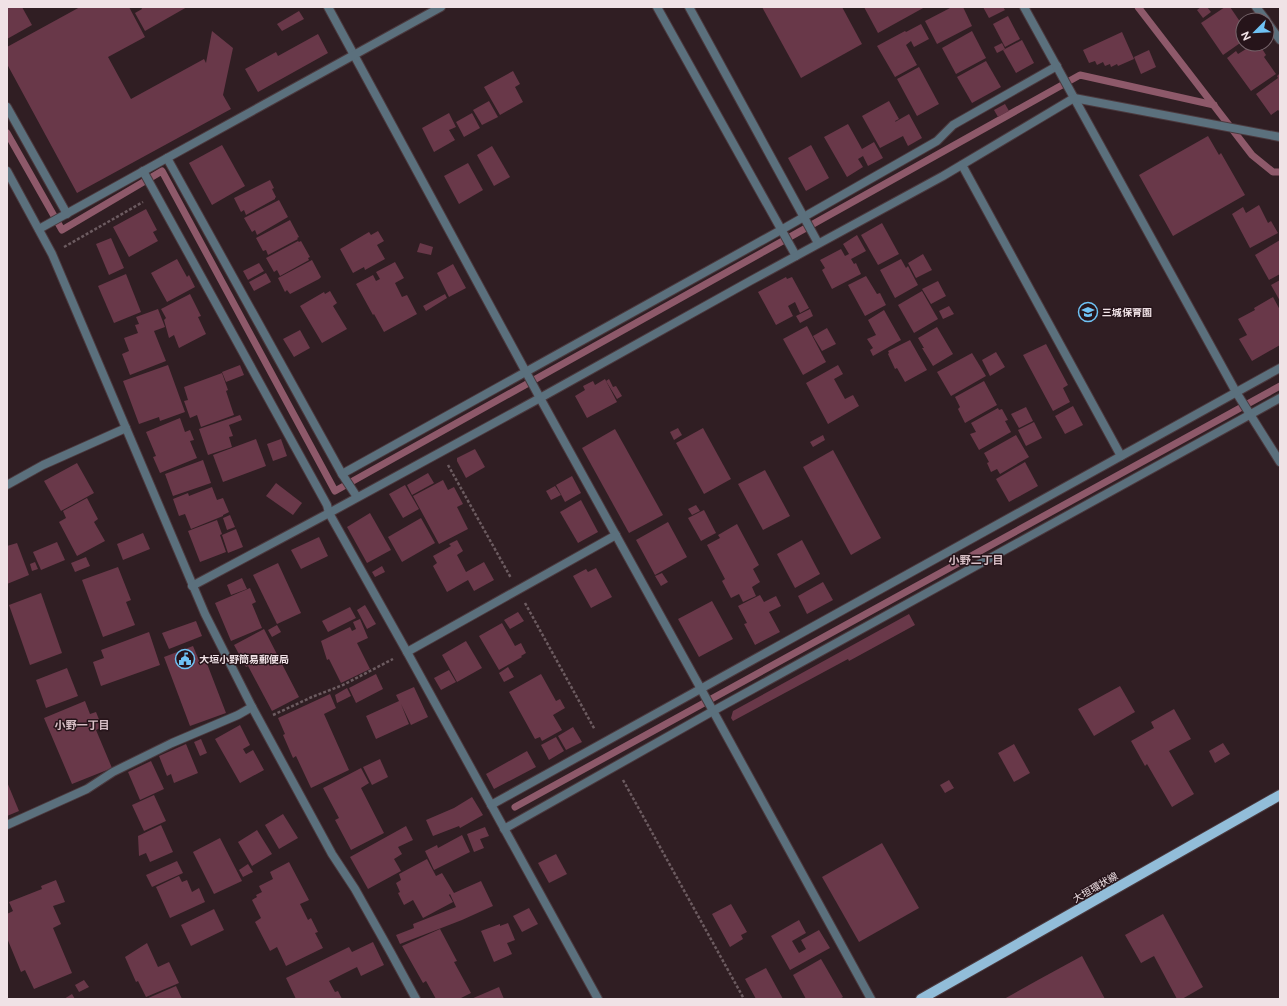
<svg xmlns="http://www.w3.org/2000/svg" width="1287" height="1006" font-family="Raleway,'Noto Sans JP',sans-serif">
<rect width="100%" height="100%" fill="#301e23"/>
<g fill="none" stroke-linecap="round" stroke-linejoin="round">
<g stroke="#8e596a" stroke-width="7">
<path d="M1138,7l114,148 21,17h7"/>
<path d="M7,133l55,97 100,-59 173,320 745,-416 134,30"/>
<path d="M515,807l765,-421"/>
</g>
</g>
<g fill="#693849">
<path d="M7,7h15l10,18 -25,14z"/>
<path d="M80,7h49l16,30 -37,20 23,42 73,-40 2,4 6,-32 21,17 -10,47 8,14 -154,84 -70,-129v-17z"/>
<path d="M141,7h46l-42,24 -10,-18 7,-4z"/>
<path d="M762,7h80l20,37 -61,34z"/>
<path d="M864,7h61l-47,26z"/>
<path d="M952,7h11l9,19 -35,18 -12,-23z"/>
<path d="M983,7h20l2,3 -16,8z"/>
<path d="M1201,7h6l4,5 -8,6 -6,-8z"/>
<path d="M1225,7h5l13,19v15l-20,14 -22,-32z"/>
<path d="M299,11l5,8 -22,12 -5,-7z"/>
<path d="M1008,16l12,23 -15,8 -12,-23z"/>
<path d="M921,24l8,15 -15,8 -3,-6 -5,4 11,20 -22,12 -18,-31 28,-15 1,1z"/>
<path d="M972,31l14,27 -30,16 -14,-26z"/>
<path d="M1122,32l12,27 -16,7 -1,-2 -6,3 -1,-3 -5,2 -2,-4 -6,3 -2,-4 -6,2 -6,-13z"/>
<path d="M318,34l10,19 -70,39 -13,-23 31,-17 2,4z"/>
<path d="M1022,40l12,23 -18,10 -13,-23z"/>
<path d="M1002,43l3,6 -8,4 -3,-6z"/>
<path d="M1254,44h5l7,11 -2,2 12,17 -25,17 -24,-33 9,-7 2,3z"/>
<path d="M1149,50l7,17 -15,7 -7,-17z"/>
<path d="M986,61l15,26 -29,16 -15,-26z"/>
<path d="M919,67l20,37 -22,12 -20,-37z"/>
<path d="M513,71l7,13 -5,3 8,15 -23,13 -16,-28z"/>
<path d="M1280,73v39l-2,-2 -7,5 -15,-21 22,-16 -1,-2z"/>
<path d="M489,101l9,16 -16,8 -9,-15z"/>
<path d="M889,101l10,18 -4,2 4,8 -4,-7 14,-8 13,24 -14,8 -5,-10 -23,12 -18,-32z"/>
<path d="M1005,104l4,7 -11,6 -4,-7z"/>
<path d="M449,113l7,14 -7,3 6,10 -21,12 -12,-24z"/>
<path d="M472,113l8,15 -16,9 -8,-15z"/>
<path d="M848,124l14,25 12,-7 9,16 -15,8 -5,-10 -5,3 5,8 -16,10 -23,-40z"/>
<path d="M1208,136l11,19 2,-2 24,42 -72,41 -34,-61z"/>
<path d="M222,145l23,41 -33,19 -23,-42z"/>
<path d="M811,145l18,33 -23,13 -18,-33z"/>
<path d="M492,146l18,31 -16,9 -17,-31z"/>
<path d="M468,163l15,27 -24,14 -15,-28z"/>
<path d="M270,180l4,8 -2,1 4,8 -1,1v1l-29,16 -2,-5 -3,2 -7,-14z"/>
<path d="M279,200l9,17 -31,18 -2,-5 -3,2 -8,-14z"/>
<path d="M1259,205l9,18 3,-2 7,12 -28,15 -18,-34 11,-7 3,6z"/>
<path d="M146,209l11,21 -4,2 5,9 -29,16 -16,-30z"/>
<path d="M290,220l9,17 -2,1 1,1 -30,16 -2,-5 -3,1 -7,-13z"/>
<path d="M882,223l17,31 -21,11 -17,-30z"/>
<path d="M378,231l6,10 -7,4 8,14 -20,11 -1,-3 -11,6 -13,-24 29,-17 2,3z"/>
<path d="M857,235l9,16 -15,8 3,5 2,-1 5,11 -29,15 -10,-19 3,-2 -5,-8 21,-11 4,7 4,-2 -6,-10z"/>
<path d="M111,238l13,30 -15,7 -13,-31z"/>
<path d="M1280,240v34l-11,6 -14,-25z"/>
<path d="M298,241l1,1 2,-1 9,16 -2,1 1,2 -29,16 -3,-6 -3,2 -8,-14z"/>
<path d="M420,243l13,4 -2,8 -14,-3z"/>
<path d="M923,254l9,16 -16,8 -8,-15z"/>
<path d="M177,259l10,18 2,-2 6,12 -28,15 -16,-29z"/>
<path d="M901,259l5,9 2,-2 10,19 -23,13 -15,-28z"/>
<path d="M312,260l9,17 -2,2 -29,15 -3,-4 -2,2 -7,-14z"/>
<path d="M395,262l9,16 -9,5 7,14 5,-2 10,19 -33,18 -10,-18 -1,1 -17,-31 17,-9 3,6 4,-2 -4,-7z"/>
<path d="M259,263l5,8 -16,9 -5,-9z"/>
<path d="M453,264l13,24 -17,9 -12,-24z"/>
<path d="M266,273l5,9 -17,9 -5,-9z"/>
<path d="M126,274l15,38 -27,11 -16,-37z"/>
<path d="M866,276l11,18 3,-1 6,12 -21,11 -17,-31z"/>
<path d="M786,277l1,2 5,-2 17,31 -9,5 -5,-11 -7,4 5,10 -17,9 -18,-33z"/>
<path d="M1280,280v21l-9,-16z"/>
<path d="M938,281l8,15 -15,8 -9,-15z"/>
<path d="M330,291l7,12 -4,3 14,23 -25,14 -22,-37 24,-14 1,2z"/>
<path d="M922,291l16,28 -24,14 -16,-28z"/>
<path d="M190,294l11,22 -3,1 8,17 -27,14 -5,-13 -5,3 -5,-18 2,-2 -5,-9z"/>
<path d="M445,294l2,4 -21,13 -3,-5z"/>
<path d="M1273,297l7,13v35l-28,16 -13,-22 8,-4 -9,-16 17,-9 -1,-2z"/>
<path d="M949,306l5,8 -11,5 -4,-8z"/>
<path d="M158,309l7,18 -11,4 12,30 -36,14 -8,-21 7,-3 -5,-13 14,-5 -3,-8 4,-1 -3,-7z"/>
<path d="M810,309l3,7 -13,7 -4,-7z"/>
<path d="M884,310l17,30 -28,16 -3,-6 3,-2 -6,-9 9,-4 -8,-15z"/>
<path d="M807,326l19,36 -23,13 -20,-36z"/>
<path d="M937,327l16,27 -20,12 -11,-18h2l-6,-10z"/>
<path d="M827,328l9,16 -14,7 -9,-15z"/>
<path d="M300,330l10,18 -16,9 -11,-18z"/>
<path d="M910,340l17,30 -22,12 -8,-14 -2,1 -7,-15 1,-1 -1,-2z"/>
<path d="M1046,344l22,41 -5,3 7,14 -17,9 -30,-56z"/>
<path d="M996,352l9,15 -15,9 -8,-16z"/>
<path d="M972,353l14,23 -35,20 -14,-24z"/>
<path d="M168,365l17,47 -25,9 -1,-4 -20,7 -16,-43z"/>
<path d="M240,365l4,10 -18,7 -4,-10z"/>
<path d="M838,365l5,9 -9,5 11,20 8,-4 6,11 -31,18 -22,-41z"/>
<path d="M222,373l6,17 -2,1 8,24 -33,12 -4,-12 -7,3 -6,-17 4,-1 -4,-13z"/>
<path d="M605,379l12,23 -30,16 -12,-22 10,-6 -2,-4 10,-5 2,4z"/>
<path d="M609,379l4,8 3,-1 6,10 -5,3 -11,-18z"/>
<path d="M984,381l13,24 -32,18 -7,-14 2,-2 -5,-10z"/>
<path d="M1073,406l10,19 -18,9 -10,-18z"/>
<path d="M1026,407l7,14 -14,7 -8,-14z"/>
<path d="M998,408l1,2 3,-1 6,11 -3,1 6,11 -32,18 -9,-16 6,-2 -5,-9z"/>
<path d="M240,415l2,5 -13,5 4,11 -4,1 3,10 -24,8 -9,-26z"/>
<path d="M180,418l5,14 5,-2 4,10 -4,1 7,17 -37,15 -7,-16 3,-1 -10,-24z"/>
<path d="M1034,422l8,16 -16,8 -8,-16z"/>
<path d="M678,428l4,7 -8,5 -4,-8z"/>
<path d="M703,428l28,51 -27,15 -28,-51z"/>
<path d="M615,429l48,86 -34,18 -47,-85z"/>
<path d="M823,435l2,5 -12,7 -3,-5z"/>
<path d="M1016,435l13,22 -29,17 -3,-5 -6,3 -4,-9 2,-1 -5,-9z"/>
<path d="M256,439l10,27 -43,16 -10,-27z"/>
<path d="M281,439l6,17 -14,5 -6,-17z"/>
<path d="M475,449l10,18 -19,11 -9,-17v-3z"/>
<path d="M833,450l48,88 -30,17 -48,-88z"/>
<path d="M203,460l8,23 -38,13 -8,-22z"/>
<path d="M1025,462l13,24 -29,16 -13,-23z"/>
<path d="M77,463l17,30 -33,18 -17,-30z"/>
<path d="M765,470l25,46 -27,14 -25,-46z"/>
<path d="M428,473l6,10 -22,12 -5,-10z"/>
<path d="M572,476l9,17 -16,9 -9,-17z"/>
<path d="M443,480l5,10 6,-3 9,17 -6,3 11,22 -29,15 -26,-48z"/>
<path d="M276,483l26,20 -9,12 -27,-19z"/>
<path d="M405,485l14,24 -16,9 -14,-24z"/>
<path d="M555,486l6,9 -10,5 -5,-9z"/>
<path d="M212,487l5,13 6,-2 6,14 -6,3v1l-32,13 -6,-15 -6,2 -6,-17 15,-6 1,3z"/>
<path d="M87,498l11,21 -4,3 11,19 -28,15 -18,-34 7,-4 -3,-7z"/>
<path d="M581,500l17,32 -20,11 -18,-31z"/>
<path d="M696,505l4,6 -8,4 -4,-6z"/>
<path d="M704,510l12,23 -15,8 -13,-23z"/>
<path d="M370,513l21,37 -24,13 -20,-36z"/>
<path d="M230,515l5,12 -8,3 -4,-12z"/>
<path d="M421,518l14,25 -33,19 -14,-25z"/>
<path d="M217,520l5,14 -2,1 6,17 -26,10 -12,-31z"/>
<path d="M668,522l19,35 -32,18 -19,-35z"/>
<path d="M737,524l22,41 -6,4 7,13 -8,5 4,9 -13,6 -4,-8 -8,4 -9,-17 3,-2 -18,-34 13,-7 -2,-3z"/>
<path d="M236,529l7,18 -15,6 -6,-18z"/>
<path d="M143,533l7,16 -27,11 -6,-16z"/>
<path d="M319,537l9,19 -27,13 -10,-19z"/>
<path d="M457,540l6,11 -6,4 9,17 18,-10 10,18 -20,11 -6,-11 -21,12 -14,-26 4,-3 -4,-7 18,-10 -2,-2z"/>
<path d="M802,540l18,34 -25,14 -18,-34z"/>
<path d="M57,542l8,18 -24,10 -8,-18z"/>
<path d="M17,543l12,32 -22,9v-38z"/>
<path d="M86,557l4,9 -15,6 -4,-9z"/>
<path d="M35,562l3,7 -6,2 -2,-7z"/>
<path d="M278,563l23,50 -24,11 -24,-49z"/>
<path d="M382,566l3,6 -10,5 -3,-5z"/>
<path d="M118,567l13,33 -5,2 9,23 -32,12 -21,-57z"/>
<path d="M596,568l16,29 -21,11 -18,-32 13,-7 2,3z"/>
<path d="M662,573l6,9 -7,4 -6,-10z"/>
<path d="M242,578l5,11 -16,6 -4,-10z"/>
<path d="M823,582l10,18 -26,14 -9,-18z"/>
<path d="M250,588l6,14 -4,2 10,24 -31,13 -16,-38z"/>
<path d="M41,593l21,60 -32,12 -21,-60z"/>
<path d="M760,595l4,7 12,-6 5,10 -12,6 11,20 -25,13 -11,-21 3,-1 -9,-17z"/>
<path d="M712,601l21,38 -34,18 -21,-38z"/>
<path d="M365,605l11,19 -9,5 -10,-19z"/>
<path d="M350,607l6,11 -28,14 -6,-11z"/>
<path d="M518,612l6,9 -14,8 -6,-9z"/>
<path d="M909,614l6,11 -66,36 -1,-2 -115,62 -2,-3 2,-7z"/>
<path d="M360,619l8,19 -11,5 13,26 -29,14 -12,-24 -2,1 -6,-19 29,-14 2,4 4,-2 -3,-7z"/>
<path d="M196,621l6,15 -33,13 -7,-16z"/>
<path d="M502,623l13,23 6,-3 5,10 -5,3 1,1 -23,13 -20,-34z"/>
<path d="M277,625l4,7 -9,5 -4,-7z"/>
<path d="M264,629l35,68 -27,14 -24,-45 -2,1 -12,-22z"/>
<path d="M149,632l11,33 -59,21 -8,-24 11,-4 -3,-8z"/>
<path d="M466,641l16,27 -25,14 -15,-27z"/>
<path d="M193,646l7,17 6,-2 20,52 -36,13 -26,-69z"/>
<path d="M508,667l6,10 -10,5 -5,-9z"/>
<path d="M67,668l11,28 -32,12 -10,-28z"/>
<path d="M449,670l7,12 -15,8 -7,-12z"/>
<path d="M376,674l7,15 -27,14 -7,-15z"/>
<path d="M541,674l15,27 4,-2 5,9 -12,7 9,15 -20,11 -2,-4 -5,2 -26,-47z"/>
<path d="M1120,686l15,26 -41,24 -16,-27z"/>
<path d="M414,687l14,30 -17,8 -10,-21 8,20 -33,15 -10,-23 33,-15 -3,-6z"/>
<path d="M347,688l4,8 -14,7 -2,-8z"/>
<path d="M330,694l6,14 -12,6 25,56 -38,18 -15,-32 -3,2 -10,-23 2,-1 -7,-16z"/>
<path d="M85,701l5,13 6,-2 6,15 -6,3 16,38 -40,16 -28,-66z"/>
<path d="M1174,709l17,30 -22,12 25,43 -22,13 -25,-43 -2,2 -14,-25 23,-13 -3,-6z"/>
<path d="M240,725l10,20 -7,4 3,5 7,-4 11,20 -24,13 -25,-44z"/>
<path d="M573,727l9,15 -16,8 -8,-14z"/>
<path d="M556,737l8,14 -15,9 -8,-15z"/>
<path d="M201,739l6,14 -7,3 -6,-14z"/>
<path d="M1223,743l7,11 -15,9 -6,-12z"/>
<path d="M186,744l12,29 -24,10 -3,-9 -4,2 -8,-20z"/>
<path d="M1014,744l16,29 -16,9 -16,-29z"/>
<path d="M527,751l9,16 -42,22 -8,-15z"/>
<path d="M380,759l8,18 -16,8 -9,-18z"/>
<path d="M151,761l13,28 -24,11 -12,-28z"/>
<path d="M361,768l8,15 -8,5 23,45 -33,17 -16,-30 4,-2 -16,-30z"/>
<path d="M949,780l5,8 -9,5 -5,-8z"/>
<path d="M7,782l12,29 -12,5z"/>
<path d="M154,795l12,26 -22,10 -12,-26z"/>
<path d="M472,797l11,18 -23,13 -1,-2 -26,10 -7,-16 28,-12z"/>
<path d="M283,814l15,24 -19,11 -14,-24z"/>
<path d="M161,825l12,27 -23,10 -4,-9 -7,3 -1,-20z"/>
<path d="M406,826l7,14 -15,7 4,7 -8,5 7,12 -33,18 -18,-32z"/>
<path d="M485,827l4,9 -9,3 4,9 -10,4 -7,-18z"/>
<path d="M257,830l15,24 -20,12 -14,-24z"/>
<path d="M462,835l8,17 -36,18 -9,-19 12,-6 1,3z"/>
<path d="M220,838l22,43 -28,13 -21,-42z"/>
<path d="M882,843l37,65 -60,34 -37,-65z"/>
<path d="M556,854l11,20 -18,9 -11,-20z"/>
<path d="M427,859l9,17 6,-3 12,20 27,-12 12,25 -31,14 -62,24 -4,-9 18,-7 -1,-4 43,-17 -6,-13 -1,1 4,7 -30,16 -10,-18 -9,5 -6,-12 2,-1 -4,-9 5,-3 -2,-6z"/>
<path d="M177,861l6,12 -31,14 -6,-12z"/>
<path d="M289,862l20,38 -9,4 8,16 3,-2 7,14 -3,1 8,15 -37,18 -9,-19 -7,4 -15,-29 6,-4 -9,-18 5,-3 -1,-2 6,-3 -3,-6 14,-7 -3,-7z"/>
<path d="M248,864l5,8 -10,5 -4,-7z"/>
<path d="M179,876l3,6 5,-2 5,12 7,-4 6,14 -35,16 -14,-31z"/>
<path d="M56,880l9,22 -12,4 8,18 -8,4 19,45 -38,16 -9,-19 -4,2 -14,-34v-24l6,-3 -4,-9 33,-13 -1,-3z"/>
<path d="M731,904l16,28 -6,3 2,4 -13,8 -18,-33z"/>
<path d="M529,908l9,16 -16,8 -9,-16z"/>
<path d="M214,909l10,21 -33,16 -10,-21z"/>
<path d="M1163,914l40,73 -21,12h-5l-23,-43 -13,7 -16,-28z"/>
<path d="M799,920l7,13 -14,8 7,12 7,-4 -5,-9 18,-10 11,18 -40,22 -19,-34z"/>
<path d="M508,923l7,17 -8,3 5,11 -18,8 -13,-31 19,-7v2z"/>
<path d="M440,929l17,32 -3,1 17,31 -12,6h-23l-10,-18 -3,2 -21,-37z"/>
<path d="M373,942l11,23 -23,11 -4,-9 -28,14 6,11 3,-1 4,8h-46l-10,-21 63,-31 3,5z"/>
<path d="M147,943l11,24 11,-5 10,21 -33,14 -8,-16 -2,1 -11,-25z"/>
<path d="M1082,956l23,43h-101l34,-19z"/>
<path d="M821,959l22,38 -3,2h-34l-13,-24z"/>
<path d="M766,968l17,31h-27l-11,-20z"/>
<path d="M84,980l5,7 -10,5 -4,-7z"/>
<path d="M176,986l6,13h-36z"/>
<path d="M499,987l5,12h-33z"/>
<path d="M72,994l3,5h-11z"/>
</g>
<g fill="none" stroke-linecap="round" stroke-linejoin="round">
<defs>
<g id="service">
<path d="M962,165l159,291"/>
<path d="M342,474l439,-244 156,-89 16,-16 104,-59"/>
<path d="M7,825l80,-36 26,-17 59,-29 66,-28 14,-8"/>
</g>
<g id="minor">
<path d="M328,7l212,391 161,291 170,310"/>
<path d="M657,7l139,249"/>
<path d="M689,7l129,236"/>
<path d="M1024,7l212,385 44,70"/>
<path d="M1256,7l10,13"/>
<path d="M1267,22l13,18"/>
<path d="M7,107l60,107"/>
<path d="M167,158l175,316 15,23"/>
<path d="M7,171l45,83 153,360 47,93 80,147 23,35 36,64 25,46"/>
<path d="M143,171l184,334 2,8 78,139 191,347"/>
<path d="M39,229l128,-71 274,-151"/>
<path d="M7,485l36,-20 83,-37"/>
<path d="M192,586l137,-73 211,-115 210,-117 193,-105 131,-78 206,39"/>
<path d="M407,652l209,-117"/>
<path d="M491,805l789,-437"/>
<path d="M504,829l209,-118 567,-313"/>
</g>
<path id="primary" d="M921,999l359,-204"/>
</defs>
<use href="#service" stroke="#4b393e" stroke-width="10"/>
<use href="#minor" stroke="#4b393e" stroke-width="10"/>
<use href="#primary" stroke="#4b393e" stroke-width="12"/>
<g stroke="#6c5b60" stroke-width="2.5" stroke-dasharray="3 2" stroke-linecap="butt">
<path d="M64,247l79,-45"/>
<path d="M448,465l63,113"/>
<path d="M525,603l70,127"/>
<path d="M273,715l39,-18 31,-12 50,-26"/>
<path d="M623,780l121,219"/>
</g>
<use href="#service" stroke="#5b707d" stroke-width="8"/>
<use href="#minor" stroke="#5b707d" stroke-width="8"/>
<use href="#primary" stroke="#92bdd9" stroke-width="10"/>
</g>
<defs>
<symbol id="school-ring" viewBox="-11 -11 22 22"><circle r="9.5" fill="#26141a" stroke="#6fc2f4" stroke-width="1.5"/><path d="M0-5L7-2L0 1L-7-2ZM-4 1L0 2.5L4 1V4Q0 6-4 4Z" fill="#6fc2f4"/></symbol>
<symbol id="civic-ring" viewBox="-11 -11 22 22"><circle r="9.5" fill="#26141a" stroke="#6fc2f4" stroke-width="1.5"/><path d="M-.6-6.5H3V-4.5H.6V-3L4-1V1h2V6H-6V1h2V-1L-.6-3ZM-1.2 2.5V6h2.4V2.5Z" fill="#6fc2f4"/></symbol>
</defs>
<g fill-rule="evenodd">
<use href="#school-ring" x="1077" y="301" width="22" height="22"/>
<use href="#civic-ring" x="174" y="648" width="22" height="22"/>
</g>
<g text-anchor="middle" stroke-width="3" stroke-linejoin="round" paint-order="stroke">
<g font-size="10" font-weight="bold" fill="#f0e2e6" stroke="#26141a" text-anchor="start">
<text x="1102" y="316">三城保育園</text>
<text x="199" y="663">大垣小野簡易郵便局</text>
</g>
<g font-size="10" fill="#f0e2e6" stroke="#26141a">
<text transform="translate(1095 887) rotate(-30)" y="4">大垣環状線</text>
</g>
<g font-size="11" font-weight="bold" fill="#d8bfc6" stroke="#26141a">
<text x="976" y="564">小野二丁目</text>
<text x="82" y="729">小野一丁目</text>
</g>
</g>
<rect width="1287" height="1006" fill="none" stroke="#f0e2e6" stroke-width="16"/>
<g transform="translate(1255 32) rotate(246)"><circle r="19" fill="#26141a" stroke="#77666c"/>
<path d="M0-3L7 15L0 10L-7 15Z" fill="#6fc2f4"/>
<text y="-6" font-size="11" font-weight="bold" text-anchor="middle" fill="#f0e2e6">N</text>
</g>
</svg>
